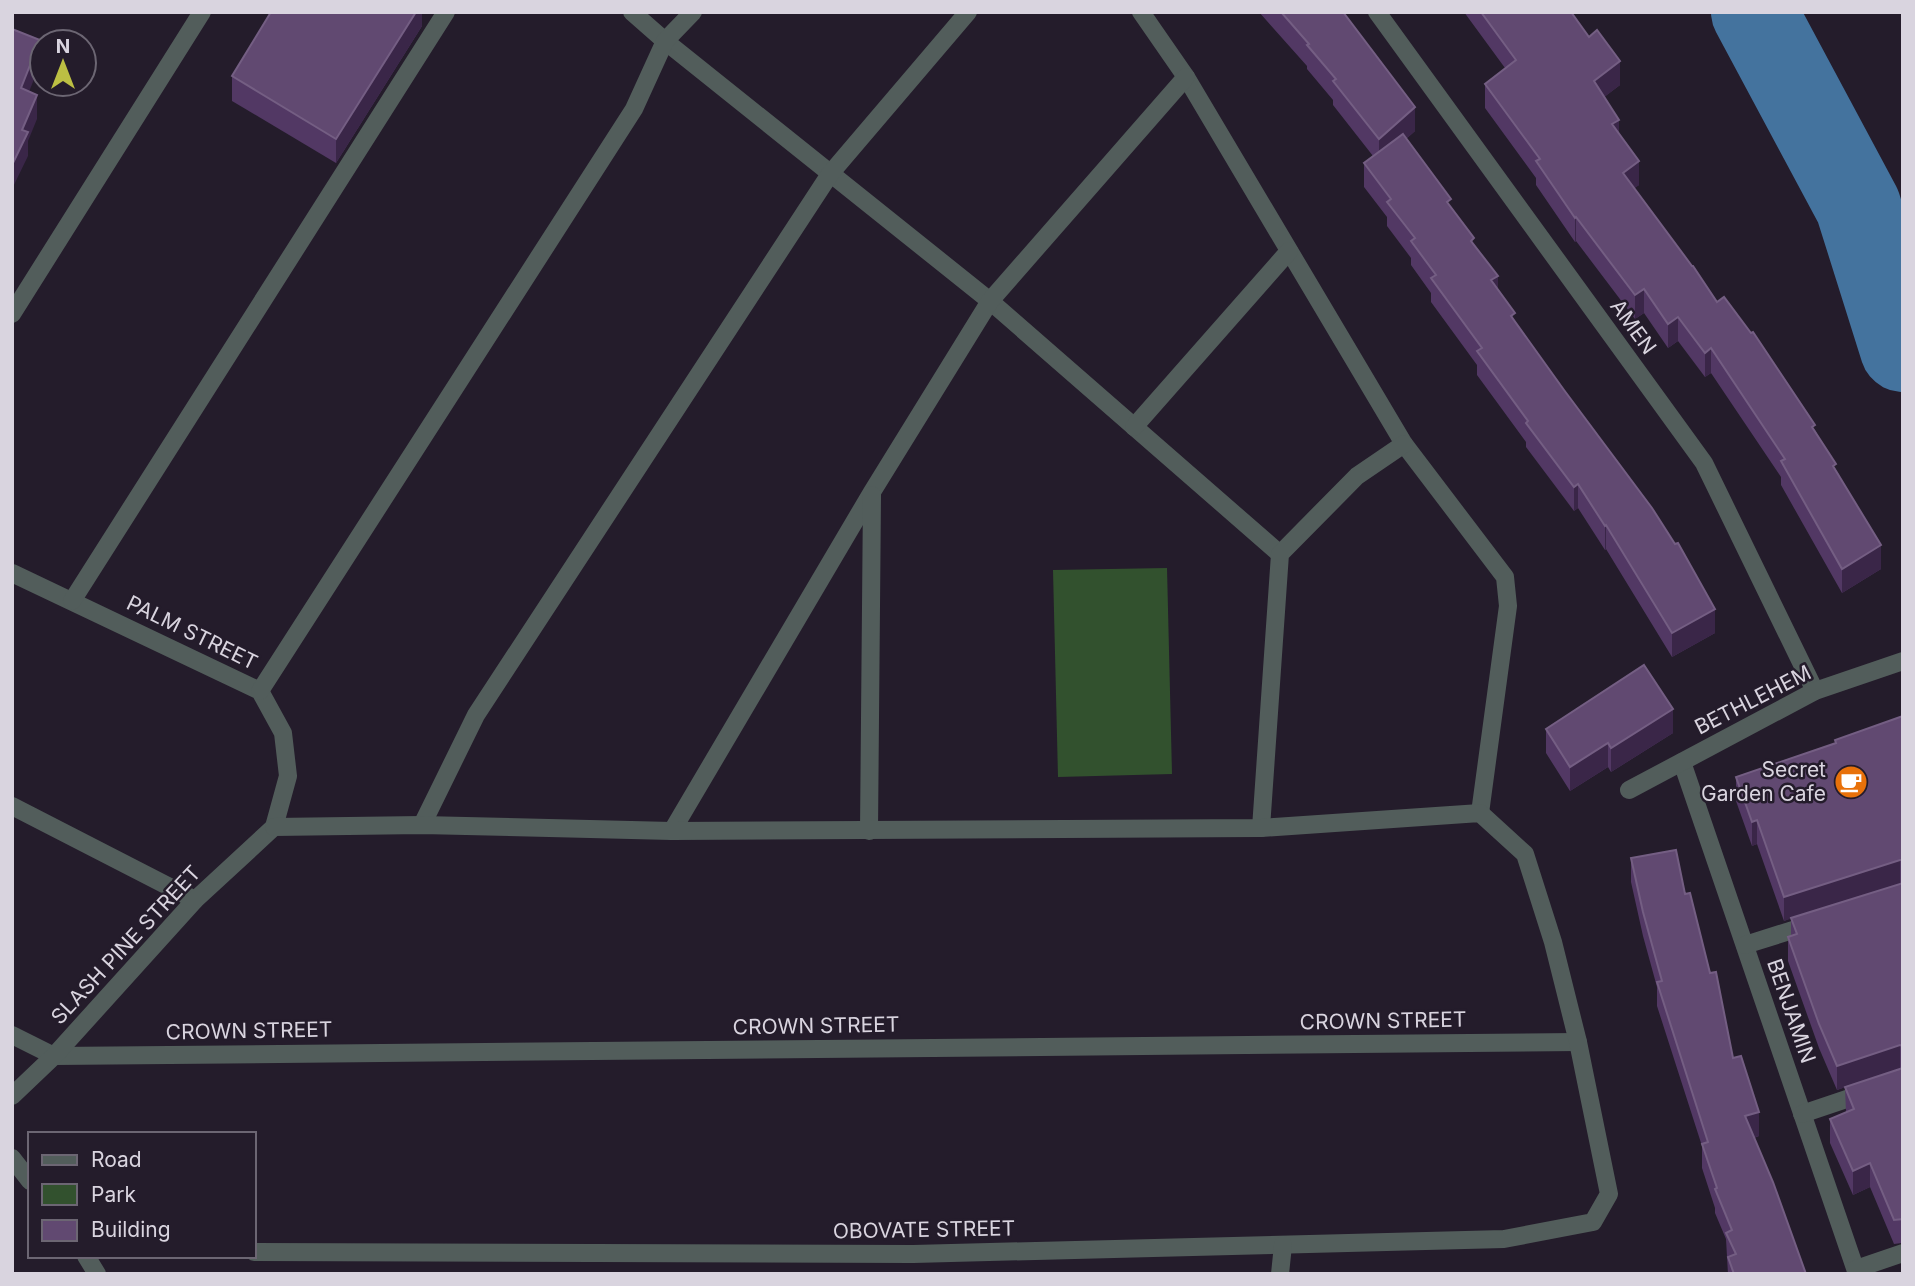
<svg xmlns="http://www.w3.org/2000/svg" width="1915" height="1286" font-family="Inter,sans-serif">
<rect width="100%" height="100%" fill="#241c2b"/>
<path fill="#32512e" d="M1167,568l5,206 -114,3 -5,-207z"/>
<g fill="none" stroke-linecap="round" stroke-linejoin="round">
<path stroke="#44739e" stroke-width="86" d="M1754,12l104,194 45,143"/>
<g stroke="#525d5b" stroke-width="18">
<path d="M632,12l33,29 325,260 290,253"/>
<path d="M1141,12l45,65 218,367 101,133 3,29 -28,207"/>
<path d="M1377,12l327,451 111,228"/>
<path d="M12,314l190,-302"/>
<path d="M1134,427l155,-176"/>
<path d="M12,573l248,118 23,42 5,43 -14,51"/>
<path d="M72,601l374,-589"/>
<path d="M260,691l374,-582 31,-68 28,-29"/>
<path d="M1682,762l175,512"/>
<path d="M1629,790l186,-99 88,-30"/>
<path d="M12,806l183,94"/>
<path d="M422,825l54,-110 354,-541 138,-162"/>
<path d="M1261,828l19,-274 77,-78 47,-32"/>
<path d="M672,831l200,-339 118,-191 196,-224"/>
<path d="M869,831l3,-336"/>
<path d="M1745,945l67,-21"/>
<path d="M12,1035l42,21 1524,-14"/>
<path d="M12,1096l42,-40 141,-156 79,-73"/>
<path d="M1802,1114l101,-34"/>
<path d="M12,1158l18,23"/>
<path d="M254,1252l659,2 591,-15 89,-17 16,-28 -31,-152 -25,-100 -28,-88 -45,-41 -219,15 -589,3 -250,-6 -148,2"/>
<path d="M86,1256l11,18"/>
<path d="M1856,1269l47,-16"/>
<path d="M1280,1274l3,-29"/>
</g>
</g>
<g fill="#523864">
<path d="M422,12v14l-86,137 -104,-62v-25z"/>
<path d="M1259,12h84l72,119 -9,8 68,105 41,77 200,312 -43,24 -66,-108 -1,1 -27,-42 -4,3 -48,-64v-5l-49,-67v-10l-46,-63v-9l-20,-28v-7l-24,-32v-9l-23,-30v-24l9,-7 -40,-51v-5l-26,-31v-3z"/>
<path d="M1464,12h107l49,73 -16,12 35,88 -5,3 83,114 98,128 21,40 45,99 -39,24 -61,-108v-8l-70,-104 -6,4 -27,-36 -10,7 -24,-35 -9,6 -59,-78 -1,1 -39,-57v-7l-51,-70v-24l20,-16z"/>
<path d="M1903,716v550l-1,-23 -8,1 -24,-57 -17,8 -23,-52v-24l16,-7 -1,-25 -8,3 -18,-42 -31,-87v-24l3,-1v-18l-7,3 -27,-77 -5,2 -16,-45v-24l99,-34v-3z"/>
<path d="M1546,729l127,4 -62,39 -3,-5 -38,24 -24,-38z"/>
<path d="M1631,858l54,36 25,79 23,85 26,78 -5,2 52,136h-78l-2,-35 -11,-26v-5l-13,-40v-22l-45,-140v-19l-14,-51 -12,-54z"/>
</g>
<g fill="#3a2648">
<path d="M416,12h6v14l-86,137v-24z"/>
<path d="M40,40v24l-19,48v-24z"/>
<path d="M1620,61v24l-26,20v-24z"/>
<path d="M37,95v24l-9,22v15l-16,33v-24l10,-35z"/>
<path d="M1415,107v24l-36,32v-24z"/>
<path d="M1619,120v24l-7,-20z"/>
<path d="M1639,161v24l-16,12v-24z"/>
<path d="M1576,217v24l-1,1v-24z"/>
<path d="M1498,276v24l-7,-20z"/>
<path d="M1644,289v24l-9,6v-24z"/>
<path d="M1678,317v24l-10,7v-24z"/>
<path d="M1711,348v25l-6,4v-24z"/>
<path d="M1578,484v24l-4,3v-24z"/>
<path d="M1606,525v24l-1,1v-24z"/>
<path d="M1881,545v24l-39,24v-24z"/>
<path d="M1715,609v24l-43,24v-24z"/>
<path d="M1673,709v24l-62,39v-24z"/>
<path d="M1608,743v24l-38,24v-24z"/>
<path d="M1757,820v24l-5,2v-24z"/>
<path d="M1900,860v24l-116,37v-24z"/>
<path d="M1900,1045v24l-63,21v-24z"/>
<path d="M1759,1112v24l-14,4v-24z"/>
<path d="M1870,1163v24l-17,8v-24z"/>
</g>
<g fill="#614971" stroke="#745e83" stroke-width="2">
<path d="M271,12h145l-80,127 -104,-63z"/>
<path d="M1281,12h62l72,95 -36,32 -46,-58 3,-2 -29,-34 2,-1z"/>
<path d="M1481,12h90l18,25 8,-7 23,31 -26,20 25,39 -7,4 27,37 -16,12 69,93h1l24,36 7,-5 27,36 2,-1 62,93 -3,2 24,37 -3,2 48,79 -39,24 -61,-108 4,-2 -74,-111 -6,5 -27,-36 -10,7 -24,-35 -9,6 -59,-78 -1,1 -39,-57 4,-2 -55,-75 31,-24z"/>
<path d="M12,29l28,11 -19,48 16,7 -15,35 6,2 -16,33z"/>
<path d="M1403,134l48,65 -4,3 27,36 -3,3 27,35 -7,4 24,33 -4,3 53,74 88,118 23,36 3,-1 37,66 -43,24 -66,-108 -1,1 -27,-42 -4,3 -48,-64 2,-2 -51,-70 5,-3 -51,-70 5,-3 -25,-34 4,-3 -28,-36 4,-3 -27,-36z"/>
<path d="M1644,665l29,44 -62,39 -3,-5 -38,24 -24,-38z"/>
<path d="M1903,716v144h-3l-116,37 -27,-77 -5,2 -16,-45 100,-34 -1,-3z"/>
<path d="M1676,850l9,44 5,-1 20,80 6,-1 17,86 8,-2 18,56 -14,4 28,66 33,92h-72l-6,-17 8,-3 -10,-21 6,-3 -17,-41 2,-1 -15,-44 6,-2 -51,-160 5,-1 -19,-69 -12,-54z"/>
<path d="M1903,883v163l-3,-1 -63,21 -18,-42 -31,-87 9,-3 -6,-16z"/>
<path d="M1903,1068v151l-9,1 -24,-57 -17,8 -23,-52 24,-10 -9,-22z"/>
</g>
<defs>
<symbol id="cafe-disc" viewBox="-11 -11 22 22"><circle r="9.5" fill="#e8710a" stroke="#241c2b"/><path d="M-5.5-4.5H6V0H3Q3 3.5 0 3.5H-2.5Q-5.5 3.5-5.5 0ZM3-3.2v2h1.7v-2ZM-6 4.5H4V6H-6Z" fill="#fff"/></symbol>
</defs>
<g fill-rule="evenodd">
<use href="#cafe-disc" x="1832" y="763" width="38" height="38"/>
</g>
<g text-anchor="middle" stroke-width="5" stroke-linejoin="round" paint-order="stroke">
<g font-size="21" fill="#d9d4df" stroke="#241c2b">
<text transform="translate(1633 327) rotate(54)" y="7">AMEN</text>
<text transform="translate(192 633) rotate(26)" y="7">PALM STREET</text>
<text transform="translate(1753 700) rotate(-27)" y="7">BETHLEHEM</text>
<text transform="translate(126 945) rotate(-47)" y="7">SLASH PINE STREET</text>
<text transform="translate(1791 1011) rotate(71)" y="7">BENJAMIN</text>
<text transform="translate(1383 1021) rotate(-1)" y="7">CROWN STREET</text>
<text transform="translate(816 1026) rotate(-1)" y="7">CROWN STREET</text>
<text transform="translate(249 1031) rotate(-1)" y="7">CROWN STREET</text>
<text transform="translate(924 1230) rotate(-1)" y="7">OBOVATE STREET</text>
</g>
<g font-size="21" fill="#d9d4df" stroke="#241c2b" text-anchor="end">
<text x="1826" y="777">Secret<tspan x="1826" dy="24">Garden Cafe</tspan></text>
</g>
</g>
<rect width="1915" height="1286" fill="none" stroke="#d9d4df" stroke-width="28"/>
<rect x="28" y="1132" width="228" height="126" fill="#241c2b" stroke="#6c6673" stroke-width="2"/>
<rect x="42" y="1155" width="35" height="10" fill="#525d5b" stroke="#6c6673" stroke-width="2"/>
<text x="91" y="1167" font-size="21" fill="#d9d4df">Road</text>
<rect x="42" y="1184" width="35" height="21" fill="#32512e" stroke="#6c6673" stroke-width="2"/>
<text x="91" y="1202" font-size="21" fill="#d9d4df">Park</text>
<rect x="42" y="1220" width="35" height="21" fill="#614971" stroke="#6c6673" stroke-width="2"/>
<text x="91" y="1237" font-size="21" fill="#d9d4df">Building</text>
<g transform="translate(63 63)"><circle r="33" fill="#241c2b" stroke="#6c6673" stroke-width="2"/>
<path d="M0-5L12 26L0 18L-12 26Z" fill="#bcbf43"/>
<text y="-10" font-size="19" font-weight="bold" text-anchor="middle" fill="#d9d4df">N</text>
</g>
</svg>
